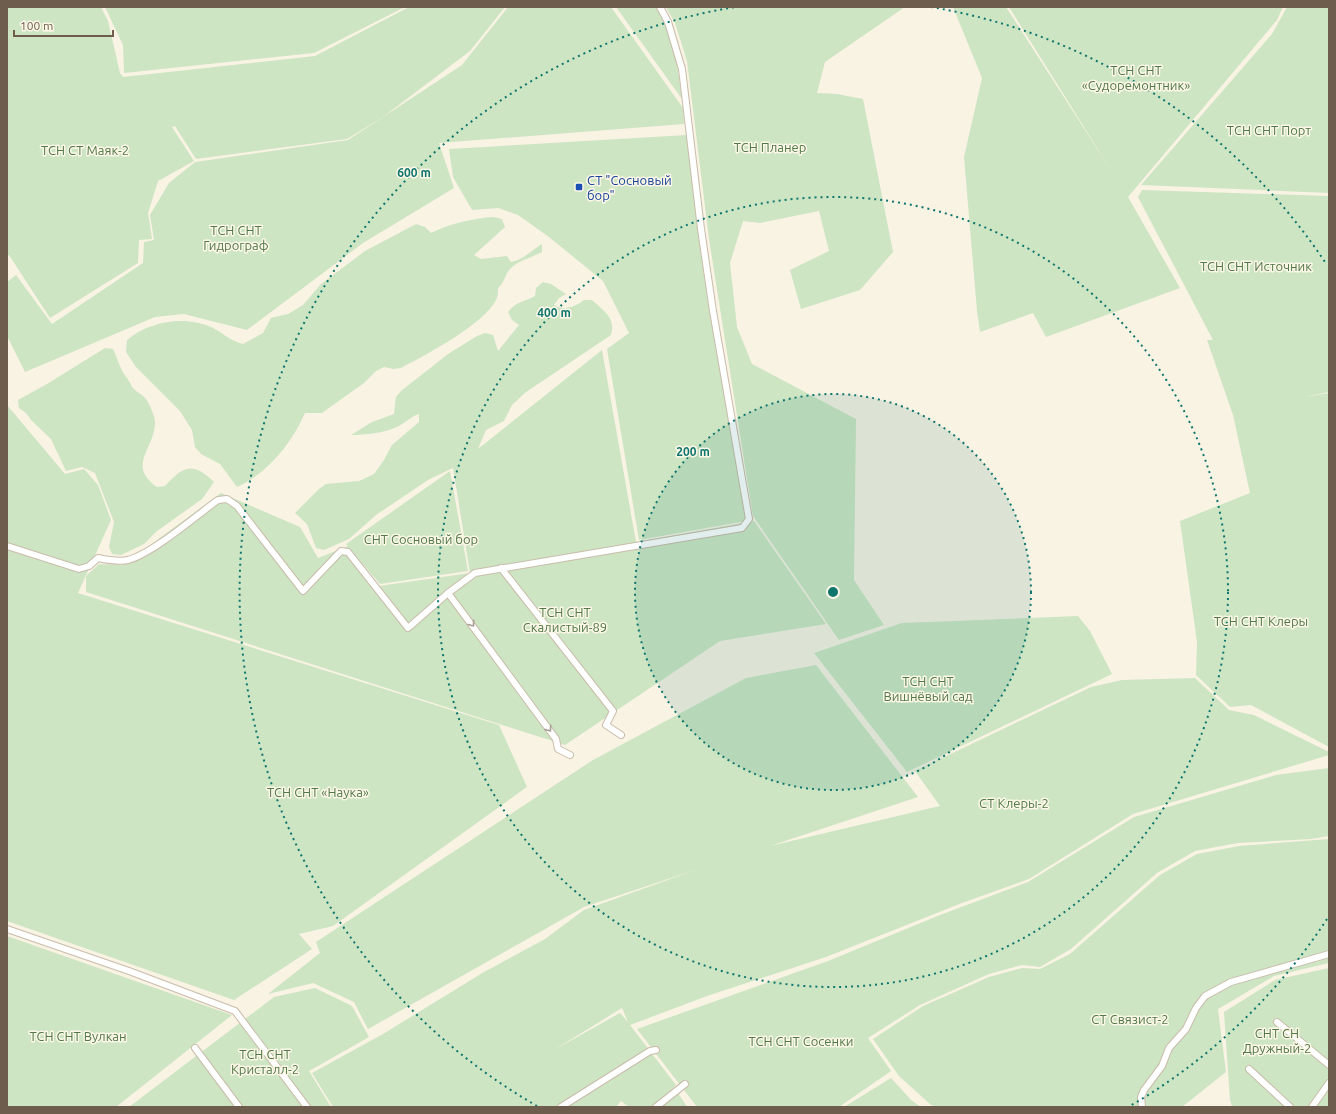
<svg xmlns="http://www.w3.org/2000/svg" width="1336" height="1114" font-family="Ubuntu,sans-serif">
<rect width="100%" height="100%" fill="#f9f3e3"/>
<g fill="#cde5c3" fill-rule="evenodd">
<path d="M7,7h94l7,14 12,52 3,4 192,-21 94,-49h96l-35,44 -87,66 -36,22 -151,20 -21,-33 -3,1 22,34 -36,20 -10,32 4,26 -13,1 -1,23 -88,55 -41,-63 -2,1z"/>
<path d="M105,7h300l-91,46 -190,20 -1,-28z"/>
<path d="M508,7h103l72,101 1,16 -245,19 15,45 -91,55 -116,87 -63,-16 -29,3 -130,55 -18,-36v-54l9,-7 36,49 91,-61 1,-21 10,-2 -4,-25 19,-32 26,-21 153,-22 114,-75z"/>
<path d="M616,7h40l9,17 11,33 6,42z"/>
<path d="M666,7h239l-80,55 -8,31 20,1 26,5 30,153 -33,38 -59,19 -11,-39 39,-19 -10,-40 -59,12 -17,-2 -13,42 7,64 15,37 104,55 -2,161 30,45 -45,15 -86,-124 -44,-277 -22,-178 -12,-38z"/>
<path d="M953,7h53l106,165 -103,-165h274l-6,13 -149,177 52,91 -134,49 -13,-24 -53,19 -3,-21 -13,-154 18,-79z"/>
<path d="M1287,7h42v186l-188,-8 131,-151z"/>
<path d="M687,135l21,165 38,221 -107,19 -32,-191 22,-16 -26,-52 -54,-44 -31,-22 -20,-7 -26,2 -19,-33 -4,-28z"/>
<path d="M1142,190l187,6v196l-25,5 25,-4v354l-78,-42 -21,2 -34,-32 1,-33 -17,-121 70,-28 -17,-78 -26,-75h6l-75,-143z"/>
<path d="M494,217l8,2 3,8 -31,28 7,4 26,-3 4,6c12,-2 21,-12 31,-18v8c-9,5 -25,9 -32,17 -6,7 -5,13 -12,19 0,4 0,8 -2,12 -12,24 -70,55 -95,68l-8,1 -9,-2 -8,4 -12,12 -42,30h-17c-14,31 -37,60 -68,74l-17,-23 -19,-10 -6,-7 -3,-17 -12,-19 -44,-44 -10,-15 1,-12c23,-19 59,-25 86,-12 11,6 18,13 30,16l20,-11 8,-15 17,-4 15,-9 18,-21 44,-33 51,-27 9,3 6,6c18,-9 42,-15 63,-16z"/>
<path d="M543,282l8,2 15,10 -7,4 -5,7c10,6 21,2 30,-5h8c12,11 24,18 19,35l-85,57 -14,13 -8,16 -18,9 -8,19 124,-99 34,192 118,-21 72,103 -106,17 -155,104 -479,-153v-16l13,-12 24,1 98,-72 79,34 18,31 30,-12 -2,-2 104,-73 18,100 -88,13 -31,-36 30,38 91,-13 -17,-105 -25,12 -52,35 -27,24 -25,11 -8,-2 -9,-24 -12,-11 24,-24 7,-5 33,-3 15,-7 10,-14 8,-15 27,-23v-8c-9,3 -14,9 -22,13 -13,6 -32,8 -46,8l21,-13 22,-8 2,-17 5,-6 47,-37 29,-18 8,-3 8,2 5,16 21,-26 -7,-5 -4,-8c8,-11 17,-10 27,-16l1,-8z"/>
<path d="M105,348l8,1c3,6 8,21 11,25 3,4 6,8 8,13 4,5 10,7 14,12 4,6 10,19 9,26 -2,25 -28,41 2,62l8,-1c18,-20 28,-25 49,-4l-12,17 -45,32 -13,13 -23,11 -9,-1 -3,-7 5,-25 -19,-49 -13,-6 -16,4 -15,-32 -20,-19 -5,-7 -7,-5 -1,-8 29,-16z"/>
<path d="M7,405l58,69 19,-5 14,16 13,35 -33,73 421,132 28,62 -194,139 -34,8 13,15 -78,51 -227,-79z"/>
<path d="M1078,616l12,15 22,43 -205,98 -93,-119 88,-30z"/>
<path d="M816,665l102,132 -148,49 170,-40 -25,-35 176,-84 31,-7 73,-2 34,32 25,5 75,37v3l-196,59 -104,65 -67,24 -136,54 -119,39 -77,29 46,60 -21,22h-26l-8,-6 -5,6h-283l-21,-34 71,-39 101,-62 61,-33 39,-29 114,-41 -114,38 -216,122 -14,-27 -41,-19 -45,11 52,-41 -4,-11 277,-182 153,-82zM622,1008l6,14 -8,-9 -66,37z"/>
<path d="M1329,768v68l-18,3 -73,4 -43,8 -38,22 -86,76 -31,18 -18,-2 -33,9 -69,31 -52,33 23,33 -52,36h-142l-60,-78 191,-68 112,-46 88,-33 106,-65 142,-42z"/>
<path d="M1329,839v124l-55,13 -56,33 8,63 -44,35h-245l-6,-2 -32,-29 -26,-37 50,-33 66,-29 33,-9 18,1 30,-15 90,-79 37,-21 42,-8z"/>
<path d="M7,936l225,79 -116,92h-109z"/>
<path d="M1329,968v139h-97l-2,-7 -6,-88 51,-32z"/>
<path d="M315,988l37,18 17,31 -60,34 22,36h-202l145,-110z"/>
<path d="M891,1078l20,22 10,7h-77z"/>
<path d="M678,1093l9,14h-27z"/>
</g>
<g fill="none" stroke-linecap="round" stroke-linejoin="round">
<defs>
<g id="street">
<path d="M7,546l72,23 10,-3 9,-8c10,2 20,4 30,2 24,-6 69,-45 90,-60l9,-1 10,7 66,85 38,-40 7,1 60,76 40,-35 27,-20 267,-45 7,-9 -36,-208 -12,-82 -19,-160 -14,-47 -8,-15"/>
<path d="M501,568l112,143 -7,14 15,10"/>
<path d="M448,593l108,146 2,10 12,6"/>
<path d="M7,929l122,42 106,40 72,96"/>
<path d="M1277,1022l52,43"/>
<path d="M195,1048l44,59"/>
<path d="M1249,1069l41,38"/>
<path d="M561,1107l89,-56 6,-1"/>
<path d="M656,1107l29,-23"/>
<path d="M1142,1107l-1,-10 3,-7 18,-24 7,-18 17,-19 10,-21 9,-12 26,-14 98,-28"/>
<path d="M1312,1107l17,-24"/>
</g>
</defs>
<use href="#street" stroke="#c9bcab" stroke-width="8"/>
<use href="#street" stroke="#fff" stroke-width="6"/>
</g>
<defs><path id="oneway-chevron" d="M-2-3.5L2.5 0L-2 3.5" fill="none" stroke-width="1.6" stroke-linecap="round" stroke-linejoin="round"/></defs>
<g stroke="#a89d94">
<use href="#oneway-chevron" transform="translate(472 624) rotate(54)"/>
<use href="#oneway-chevron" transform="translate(549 729) rotate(54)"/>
</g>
<circle cx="833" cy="592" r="198" fill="#0f766e" fill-opacity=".12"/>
<g fill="none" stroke="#0f766e" stroke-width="2" stroke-dasharray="2 4">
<circle cx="833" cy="592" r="198"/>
<circle cx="833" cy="592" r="395"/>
<path d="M1327 919A593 593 0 0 1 1130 1106M537 1106A593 593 0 0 1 735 7M931 7A593 593 0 0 1 1327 265"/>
</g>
<rect fill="#1a4fb4" stroke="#fdf7e8" stroke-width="1.5" x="575" y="183" width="8" height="8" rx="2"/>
<g text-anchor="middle" stroke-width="3" stroke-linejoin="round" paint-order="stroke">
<g font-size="13" fill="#517948" stroke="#fdf7e8">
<text x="1136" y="75">ТСН СНТ<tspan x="1136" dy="15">«Судоремонтник»</tspan></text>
<text x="1269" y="135">ТСН СНТ Порт</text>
<text x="770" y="152">ТСН Планер</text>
<text x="85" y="155">ТСН СТ Маяк-2</text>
<text x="236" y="235">ТСН СНТ<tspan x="236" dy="15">Гидрограф</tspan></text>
<text x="1256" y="271">ТСН СНТ Источник</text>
<text x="421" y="544">СНТ Сосновый бор</text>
<text x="565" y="617">ТСН СНТ<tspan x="565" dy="15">Скалистый-89</tspan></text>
<text x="1261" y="626">ТСН СНТ Клеры</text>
<text x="928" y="686">ТСН СНТ<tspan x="928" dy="15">Вишнёвый сад</tspan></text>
<text x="318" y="797">ТСН СНТ «Наука»</text>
<text x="1014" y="808">СТ Клеры-2</text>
<text x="1130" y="1024">СТ Связист-2</text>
<text x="1277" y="1038">СНТ СН<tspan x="1277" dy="15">Дружный-2</tspan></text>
<text x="78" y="1041">ТСН СНТ Вулкан</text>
<text x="801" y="1046">ТСН СНТ Сосенки</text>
<text x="265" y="1059">ТСН СНТ<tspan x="265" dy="15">Кристалл-2</tspan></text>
</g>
<g font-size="13" fill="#164399" stroke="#fdf7e8" text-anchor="start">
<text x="587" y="185">СТ "Сосновый<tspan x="587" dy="15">бор"</tspan></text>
</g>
</g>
<circle cx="833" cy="592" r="6" fill="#0f766e" stroke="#fdf7e8" stroke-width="2"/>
<g font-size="12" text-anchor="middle" font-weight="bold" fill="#0f766e" stroke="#fdf7e8" stroke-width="3" stroke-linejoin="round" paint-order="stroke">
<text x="414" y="177">600 m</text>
<text x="554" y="317">400 m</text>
<text x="693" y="456">200 m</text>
</g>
<rect width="1336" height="1114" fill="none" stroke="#6e5c4c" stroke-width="16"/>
<path d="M14 30v6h99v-6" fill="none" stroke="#6e5c4c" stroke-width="2"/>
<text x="20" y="30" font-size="12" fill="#6e5c4c" stroke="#fdf7e8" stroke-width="3" paint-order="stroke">100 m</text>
</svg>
